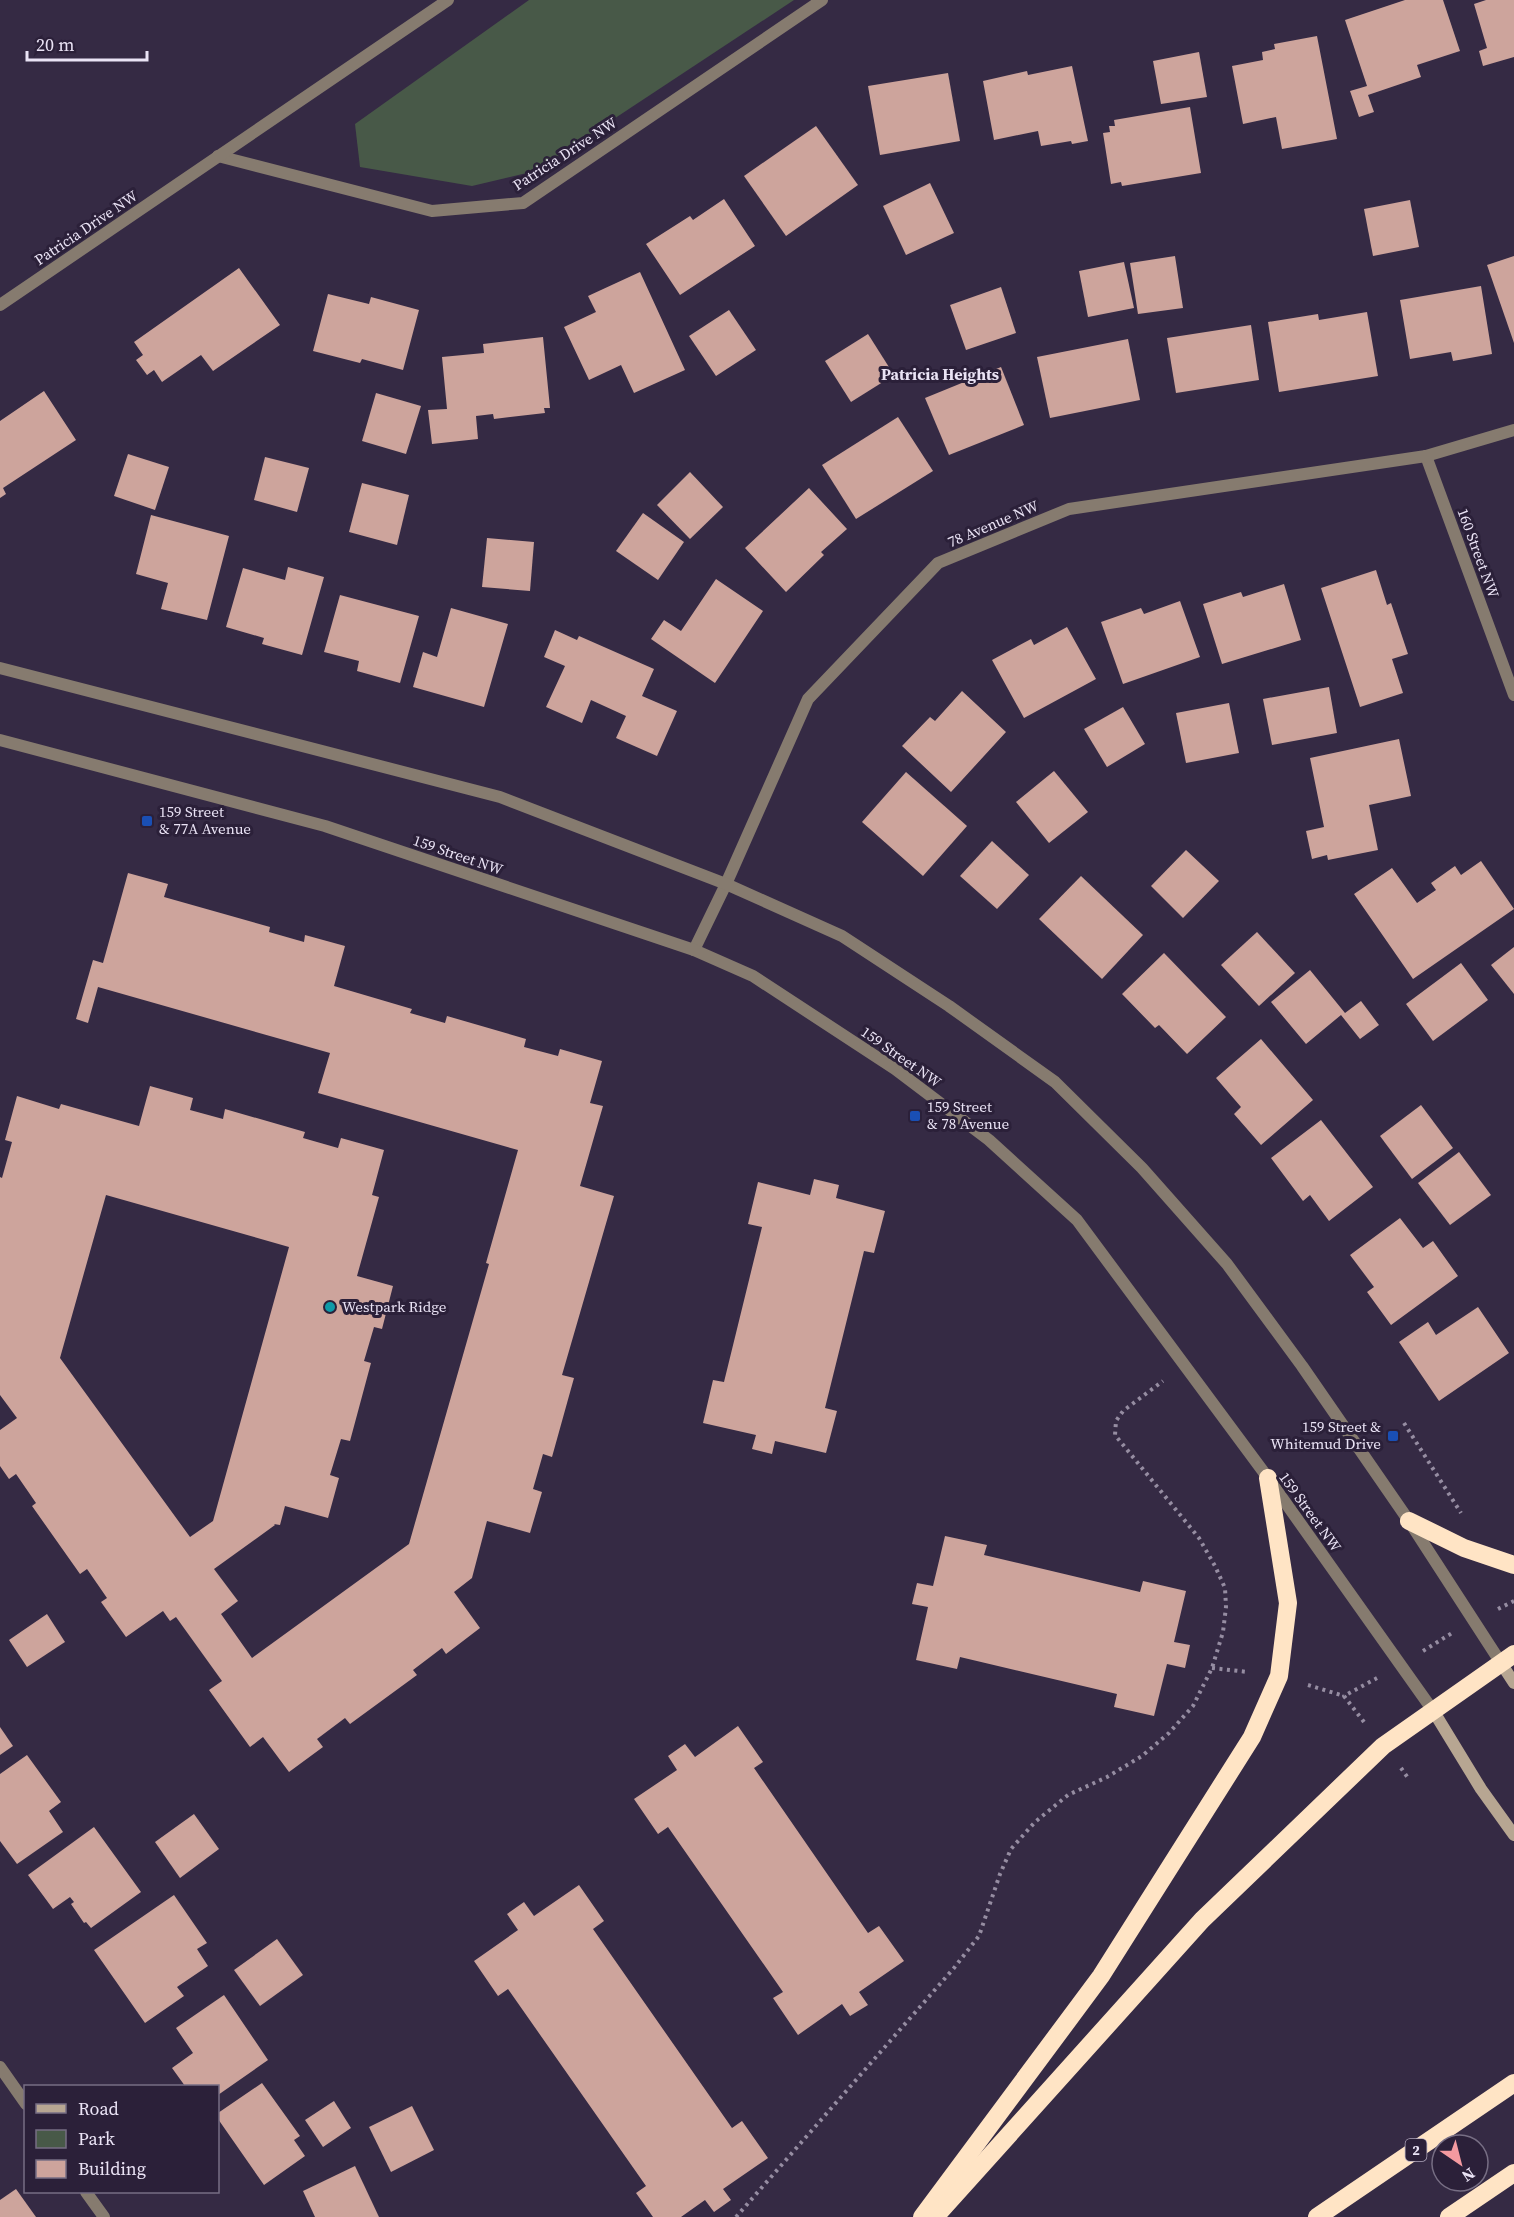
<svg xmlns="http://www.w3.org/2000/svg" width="1514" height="2217" font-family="'Source Serif 4',serif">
<rect width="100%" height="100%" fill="#352a44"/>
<path fill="#485948" d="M529,0h265l-259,171 -63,15 -112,-19 -5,-43z"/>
<g fill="#cda49c" fill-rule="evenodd">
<path d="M1405,0h38l17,51 -43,14 4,12 -53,18 6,17 -15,5 -9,-26 17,-5 -22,-66z"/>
<path d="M1486,0h28v57l-31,9 -4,-15 8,-3 -13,-44z"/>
<path d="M1317,36l20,103 -55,10 -6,-32 -33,7 -11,-58 31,-6 -1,-8 13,-3 -1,-5z"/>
<path d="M1199,52l8,45 -46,7 -8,-43z"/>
<path d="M1072,66l16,75 -16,3 -1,-3 -30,5 -3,-15 -44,9 -11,-59 44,-10 1,4z"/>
<path d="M948,73l12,68 -80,14 -12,-69z"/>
<path d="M1190,107l11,66 -79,13 -1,-4 -10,2 -8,-51 7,-1 -1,-6h6l-1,-6z"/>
<path d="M816,126l42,59 -72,51 -42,-60z"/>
<path d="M930,183l24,50 -48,22 -23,-49z"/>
<path d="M724,199l31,47 -75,49 -34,-51 44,-28 3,4z"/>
<path d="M1410,200l9,47 -46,9 -9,-47z"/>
<path d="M1175,256l8,52 -45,6 -8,-51z"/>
<path d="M1514,256v87l-27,-78z"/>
<path d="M1124,262l10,46 -46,9 -9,-46z"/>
<path d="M239,268l41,57 -67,46 -12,-16 -39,27 -8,-12 -7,5 -11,-15 7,-5 -9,-13z"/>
<path d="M640,272l45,98 -51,23 -13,-28 -32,15 -25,-53 32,-15 -8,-16z"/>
<path d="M1481,286l11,68 -39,7 -2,-9 -41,7 -10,-59z"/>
<path d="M1001,287l15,46 -50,17 -16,-45z"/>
<path d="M328,294l41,10 2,-7 48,13 -16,60 -41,-11 -2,4 -47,-12z"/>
<path d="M729,310l27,40 -40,26 -27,-40z"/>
<path d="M1367,312l11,64 -99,16 -11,-70 50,-8 1,6z"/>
<path d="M1251,325l8,55 -83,13 -9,-55z"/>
<path d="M868,334l26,41 -43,27 -26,-41z"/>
<path d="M543,337l7,71h-6l1,5 -51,6 -1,-5 -17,2 2,23 -46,5 -4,-34 19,-1 -5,-52 42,-4 -1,-9z"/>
<path d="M1128,339l12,61 -90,18 -13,-61z"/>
<path d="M1001,367l23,58 -75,30 -24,-57z"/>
<path d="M44,391l32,49 -73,48 3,6 -6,4v-77z"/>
<path d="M376,393l45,13 -15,48 -44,-13z"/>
<path d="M898,417l35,54 -77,48 -34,-54z"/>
<path d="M128,454l41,13 -14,43 -41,-14z"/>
<path d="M265,457l44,11 -12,44 -43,-12z"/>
<path d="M690,472l33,35 -33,32 -33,-34z"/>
<path d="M362,483l47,12 -12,50 -48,-13z"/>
<path d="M809,488l38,41 -26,23 3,3 -38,37 -41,-44z"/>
<path d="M643,513l41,29 -26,38 -42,-29z"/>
<path d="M151,515l78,21 -22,84 -46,-11 7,-26 -32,-9z"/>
<path d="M487,538l47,4 -4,49 -48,-4z"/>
<path d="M288,567l36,10 -22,78 -40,-11 2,-6 -38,-11 17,-59 42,12z"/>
<path d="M1376,570l11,35 4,-2 17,51 -16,5 11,34 -43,14 -39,-119z"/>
<path d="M716,579l47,32 -48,72 -64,-44 13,-19 17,11z"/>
<path d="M1284,584l17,56 -79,24 -19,-60 38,-12 2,5z"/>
<path d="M340,595l79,21 -19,67 -43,-12 2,-10 -35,-9z"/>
<path d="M1180,601l20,56 -77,27 -22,-62 40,-14 3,6z"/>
<path d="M451,608l57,16 -24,83 -71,-20 10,-35 14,5z"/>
<path d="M1067,627l29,52 -72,39 -32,-58 39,-21 3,6z"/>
<path d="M555,630l22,10 2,-4 75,33 -12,27 35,15 -20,45 -41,-18 10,-22 -35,-16 -9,23 -36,-16 19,-41 -21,-9z"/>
<path d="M1329,687l8,46 -65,12 -9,-46z"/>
<path d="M962,691l44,41 -55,60 -49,-46 28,-29 5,4z"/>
<path d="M1229,703l10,50 -53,10 -10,-50z"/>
<path d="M1123,707l22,37 -38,23 -23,-38z"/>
<path d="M1399,739l12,57 -42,9 9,45 -50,10 -1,-5 -15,4 -6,-28 18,-4 -14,-69z"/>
<path d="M1054,771l34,41 -39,31 -33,-41z"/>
<path d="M906,772l61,54 -44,50 -61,-54z"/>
<path d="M992,841l37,34 -32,34 -37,-33z"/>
<path d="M1186,850l33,31 -36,37 -32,-32z"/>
<path d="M1481,861l33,48 -101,70 -59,-85 38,-26 25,35 19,-13 -5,-7 24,-17 6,9z"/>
<path d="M128,873l40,11 -4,13 106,30 -1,5 35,10 1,-7 40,11 -11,40 78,23 -2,4 35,10 2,-7 79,23 -2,8 34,9 2,-7 42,12 -12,42 13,3 -23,80 34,10 -52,179 12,3 -22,79 -9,-3 -10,35 9,3 -12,41 -43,-12 -15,57 -18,14 26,36 -34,26 -4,-6 -29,22 4,5 -67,49 -5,-6 -28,21 6,8 -34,25 -26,-35 -13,10 -41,-57 13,-9 -46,-64 -6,4 -7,-10 -37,26 -25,-35 6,-4 -20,-29 -7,5 -48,-68 4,-3 -20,-29 -7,5 -9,-13v-36l17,-12 -17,-23v-218l2,1 10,-36 -7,-2 12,-44 42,13 2,-5 78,22 11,-40 43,12 -3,12 33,9 2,-10 80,23 -2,6 35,10 3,-10 43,12 -12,45 7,2 -22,79 36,10 -11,43 -8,-2 -10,34 7,2 -21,78 -9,-2 -11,36 9,3 -11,40 -43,-12 -5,19 -6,-1 1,1 -61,44 24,32 -17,13 31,44 157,-114 80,-280 -3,-1 32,-113 -200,-57 12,-40 -232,-66 -10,36 -12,-4 17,-59 10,3zM106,1195l183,52 -76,274 -23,16 -130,-179z"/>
<path d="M1081,876l62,59 -41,44 -63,-60z"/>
<path d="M1257,932l38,41 -36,33 -38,-41z"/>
<path d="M1514,947v47l-23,-29z"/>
<path d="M1164,953l62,64 -39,37 -28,-29 -4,3 -33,-34z"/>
<path d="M1461,963l27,37 -55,41 -27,-37z"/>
<path d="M1310,970l35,43 16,-12 18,24 -19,14 -19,-24 -35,29 -35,-42z"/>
<path d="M1261,1039l52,61 -52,45 -27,-31 7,-7 -25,-29z"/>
<path d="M1421,1105l32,43 -41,31 -32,-43z"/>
<path d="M1321,1120l52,67 -44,34 -19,-26 -7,6 -32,-43z"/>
<path d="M1459,1152l32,43 -41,30 -32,-42z"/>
<path d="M814,1179l25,6 -3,13 49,13 -11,42 -10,-2 -39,157 12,3 -11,42 -51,-12 -3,13 -20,-5 4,-14 -53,-12 10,-43 11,2 38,-155 -14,-3 10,-42 52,13z"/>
<path d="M1400,1218l23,30 10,-7 25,35 -67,49 -24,-33 7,-5 -24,-32z"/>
<path d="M1478,1307l31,46 -70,48 -40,-59 29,-20 8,13z"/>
<path d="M945,1536l42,9 -3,10 156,37 3,-11 43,10 -12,51 16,3 -5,23 -18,-4 -13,52 -40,-9 3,-13 -157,-37 -3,12 -41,-9 12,-53 -16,-3 5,-21 16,3z"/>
<path d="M47,1614l18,28 -38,25 -18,-27z"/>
<path d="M738,1726l25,36 -9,6 114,165 11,-7 25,35 -45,31 9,13 -18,11 -8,-12 -44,31 -25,-37 10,-6 -115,-165 -10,7 -24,-35 43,-29 -9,-14 17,-12 10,13z"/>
<path d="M0,1727l13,19 -13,9z"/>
<path d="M27,1755l34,47 -12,9 14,21 -46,32 -17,-23v-67z"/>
<path d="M194,1814l25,35 -39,29 -25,-36z"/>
<path d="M94,1827l47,65 -50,36 -5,-6 -2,1 -13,-19 3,-2 -4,-5 -17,12 -25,-34z"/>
<path d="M579,1885l25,36 -11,8 139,199 10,-7 26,37 -45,31 8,11 -17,12 -9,-12 -24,17h-28l-17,-24 10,-7 -138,-197 -10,7 -24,-35 44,-31 -11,-16 17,-12 10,14z"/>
<path d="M174,1895l33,48 -10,6 11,17 -31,21 7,9 -39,27 -51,-73z"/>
<path d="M277,1939l26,36 -43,31 -26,-36z"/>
<path d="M224,1995l44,65 -50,35v-9h-33l-13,-18 21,-15 -17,-25z"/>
<path d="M262,2083l38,53 -6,4 11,16 -41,29 -46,-66v-6z"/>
<path d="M334,2101l17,27 -28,19 -18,-27z"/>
<path d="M412,2106l22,44 -43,22 -22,-45z"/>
<path d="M355,2166l24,51h-64l-12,-26z"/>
<path d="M16,2189l20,28h-36v-17z"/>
</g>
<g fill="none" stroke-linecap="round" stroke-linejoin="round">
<g stroke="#968da2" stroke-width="4" stroke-dasharray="3 4.5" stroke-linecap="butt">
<path d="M1404,1423l57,90"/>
<path d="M1498,1609l16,-8"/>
<path d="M1423,1651l29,-18"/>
<path d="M1212,1668l36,4"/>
<path d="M1308,1685l36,11"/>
<path d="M1364,1722l-20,-26 33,-18"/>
<path d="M1401,1768l7,10"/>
<path d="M736,2217l218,-249 25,-32 21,-62 11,-25 24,-27 33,-27 39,-18 35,-21 27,-23 24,-27 19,-38 11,-36 3,-25 -1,-19 -10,-22 -16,-28 -84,-103 1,-14 7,-10 40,-30"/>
</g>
<g stroke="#867b6f" stroke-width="12">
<path d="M218,156l214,55 91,-8 299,-203"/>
<path d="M0,305l448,-305"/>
<path d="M1426,456l88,239"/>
<path d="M694,950l32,-66 82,-185 130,-136 131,-54 357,-53 88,-26"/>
<path d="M0,2067l26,37"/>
<path d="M86,2192l18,25"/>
</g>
<g stroke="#867b6f" stroke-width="12">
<path d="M0,668l500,129 226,87 116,52 107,70 106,76 87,86 85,96 75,102 107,155 92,142"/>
<path d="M0,740l325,86 369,124 59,26 142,93 94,71 88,80 191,258 166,234"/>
</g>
<g stroke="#b7a692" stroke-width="12">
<path d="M1501,1663l13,20"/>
<path d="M1434,1712l47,77 33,46"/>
</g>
<g stroke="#ffe4c5" stroke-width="18">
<path d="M1409,1521l55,27 50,17"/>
<path d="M922,2217l179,-241 151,-239 27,-61 9,-73 -20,-125"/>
<path d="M935,2217l267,-297 181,-174 131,-92"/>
<path d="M1317,2217l197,-134"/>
<path d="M1449,2217l65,-44"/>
</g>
</g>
<g fill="#1a4fb4" stroke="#2b2039" stroke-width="2">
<rect x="141" y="815" width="12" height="12" rx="3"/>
<rect x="909" y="1110" width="12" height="12" rx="3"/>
<rect x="1387" y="1430" width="12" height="12" rx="3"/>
</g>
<circle fill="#0f9aa8" stroke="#2b2039" stroke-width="2" cx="330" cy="1307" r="6"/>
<g text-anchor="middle" stroke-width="6" stroke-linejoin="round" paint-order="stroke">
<rect fill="#2b2039" stroke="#b1a8bd" stroke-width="1.5" x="1405.5" y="2139" width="21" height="22" rx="4.5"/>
<g font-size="14" font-weight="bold" fill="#eae3f5">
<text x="1416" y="2155">2</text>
</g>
<g font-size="15" fill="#eae3f5" stroke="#2b2039">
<text transform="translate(565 154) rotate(-33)" y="5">Patricia Drive NW</text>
<text transform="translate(86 228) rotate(-34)" y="5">Patricia Drive NW</text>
<text transform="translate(993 524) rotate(-23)" y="5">78 Avenue NW</text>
<text transform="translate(1478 553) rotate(70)" y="5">160 Street NW</text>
<text transform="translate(458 855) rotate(19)" y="5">159 Street NW</text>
<text transform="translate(901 1057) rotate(35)" y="5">159 Street NW</text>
<text transform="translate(1310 1512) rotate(54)" y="5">159 Street NW</text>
</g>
<g font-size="15" fill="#eae3f5" stroke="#2b2039" text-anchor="start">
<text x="159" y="817">159 Street<tspan x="159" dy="17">&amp; 77A Avenue</tspan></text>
<text x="927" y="1112">159 Street<tspan x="927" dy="17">&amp; 78 Avenue</tspan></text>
<text x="342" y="1312">Westpark Ridge</text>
<text x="1381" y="1432" text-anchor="end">159 Street &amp;<tspan x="1381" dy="17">Whitemud Drive</tspan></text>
</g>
<g font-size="16" font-weight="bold" fill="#eae3f5" stroke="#2b2039">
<text x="940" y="380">Patricia Heights</text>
</g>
</g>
<rect x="24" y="2085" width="195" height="108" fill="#2b2039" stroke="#776e84" stroke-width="1.5"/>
<rect x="36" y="2104" width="30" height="9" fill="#b7a692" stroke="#776e84" stroke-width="1.5"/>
<text x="78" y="2115" font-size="18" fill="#eae3f5">Road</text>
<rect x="36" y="2130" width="30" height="18" fill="#485948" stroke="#776e84" stroke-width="1.5"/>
<text x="78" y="2145" font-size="18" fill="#eae3f5">Park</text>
<rect x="36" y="2160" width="30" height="18" fill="#cda49c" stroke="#776e84" stroke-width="1.5"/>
<text x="78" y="2175" font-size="18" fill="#eae3f5">Building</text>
<g transform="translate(1460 2163) rotate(145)"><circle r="28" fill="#2b2039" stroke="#776e84" stroke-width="1.5"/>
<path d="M0-4.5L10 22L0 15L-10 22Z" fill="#f49aa0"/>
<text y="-9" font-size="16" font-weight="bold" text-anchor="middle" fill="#eae3f5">N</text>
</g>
<path d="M27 51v9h120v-9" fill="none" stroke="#eae3f5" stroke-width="3"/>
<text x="36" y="51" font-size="18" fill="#eae3f5" stroke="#2b2039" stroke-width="4.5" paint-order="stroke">20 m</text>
</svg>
